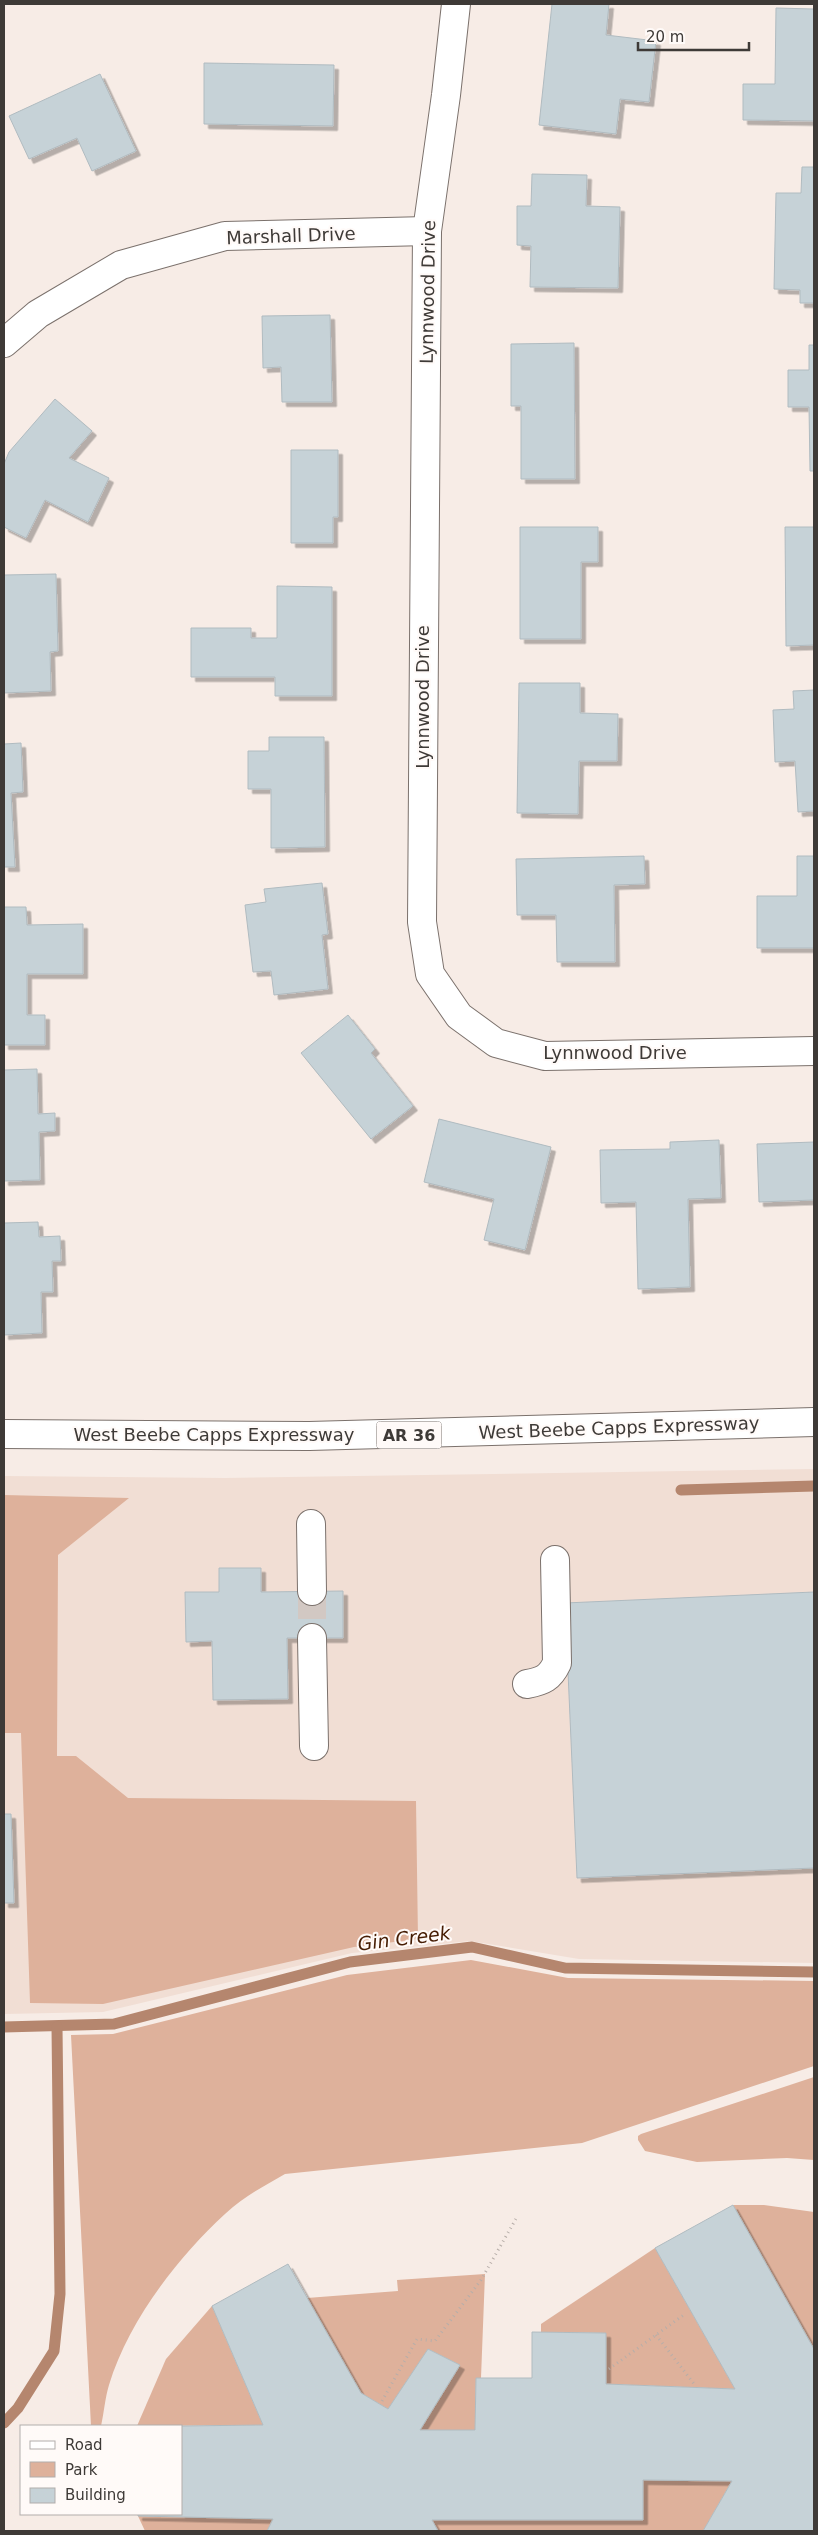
<svg xmlns="http://www.w3.org/2000/svg" width="818" height="2535" font-family="'DejaVu Sans',sans-serif">
<defs>
<filter id="shadow"><feDropShadow dx="4.5" dy="4.5" stdDeviation="0" flood-color="#0004"/></filter>
</defs>
<rect width="100%" height="100%" fill="#f7ece6"/>
<path fill="#f1ded4" d="M814,1469v494l-235,-4 -109,-18 -118,12 -249,59 -99,2v-538l221,2z"/>
<g fill="#deb19b">
<path d="M4,1495l125,3 -71,57 -1,201h19l52,42 288,3 2,138 -64,8 -251,57 -73,-1 -9,-270h-17z"/>
<path d="M471,1960l97,18 246,3v85l-232,77 -297,31c-21,12 -42,23 -60,40 -48,44 -97,108 -116,171 -4,13 -5,28 -8,41h-10l-20,-391 42,-1 234,-59z"/>
<path d="M814,2077v83l-27,-2 -90,4 -52,-11 -7,-11v-4l3,-2z"/>
<path d="M733,2205h31l50,7v137z"/>
<path d="M655,2248l80,141 -129,-5v-51l-65,-1v-8z"/>
<path d="M485,2274l-4,104h-5l-1,52h-55l40,-65 -32,-16 -40,60 -27,-16 -54,-95 91,-7 -1,-11z"/>
<path d="M212,2306l51,119 -126,1 29,-67z"/>
<path d="M643,2480l89,1 -29,50h-265l-6,-11h210z"/>
<path d="M138,2516l135,3 -6,12h-122z"/>
</g>
<g fill="none" stroke-linecap="round" stroke-linejoin="round">
<g stroke="#b5866e" stroke-width="11">
<path d="M681,1490l133,-4"/>
<path d="M4,2027l110,-3 236,-62 122,-15 93,21 249,4"/>
<path d="M4,2423l14,-15 36,-57 6,-57 -3,-267"/>
</g>
</g>
<g fill="#c6d2d7" stroke="#b0bbc0" filter="url(#shadow)">
<path d="M552,4h57l-3,31 50,6 -7,61 -29,-3 -4,35 -77,-9z"/>
<path d="M776,8l38,1v112l-71,-1v-36h32z"/>
<path d="M204,63l130,2 -1,61 -129,-2z"/>
<path d="M100,74l36,77 -44,20 -15,-33 -48,21 -20,-43z"/>
<path d="M802,167h12v136h-14v-13l-26,-1 2,-96h25z"/>
<path d="M532,174l55,1 -1,31 34,1 -2,81 -88,-1 1,-41 -14,-1v-39h14z"/>
<path d="M330,315l2,87h-50l-1,-35 -18,1 -1,-52z"/>
<path d="M574,343l1,136h-54v-73h-10v-62z"/>
<path d="M809,345h5v126h-4l-1,-64h-21v-37h21z"/>
<path d="M55,399l37,32 -23,27 40,20 -21,44 -43,-22 -19,38 -22,-11v-63l5,-12z"/>
<path d="M291,450h47v67h-5v26h-42z"/>
<path d="M520,527h78v35h-17v77h-61z"/>
<path d="M785,527h29v118l-28,1z"/>
<path d="M56,574l2,77 -8,1 1,39 -47,2v-118z"/>
<path d="M277,586l55,1v109h-57v-19h-84v-49h60v10h26z"/>
<path d="M519,683h61v30l38,1 -1,47h-38l-1,53 -61,-1z"/>
<path d="M814,690v121l-16,1 -3,-51 -20,1 -2,-52 21,-1 -1,-18z"/>
<path d="M269,737h55l1,110 -54,1v-59h-23v-38h21z"/>
<path d="M21,743l2,49 -12,1 4,74h-11v-123z"/>
<path d="M644,856l1,28 -31,1 1,77h-58l-1,-47h-39l-1,-56z"/>
<path d="M797,856h17v92h-57v-52h40z"/>
<path d="M322,883l6,51 -6,1 6,54 -54,6 -3,-24 -18,1 -8,-67 21,-3 -2,-13z"/>
<path d="M4,907h22l1,18 56,-1v50h-56v41h18v30h-41z"/>
<path d="M348,1015l27,34 -4,4 42,53 -42,33 -70,-86z"/>
<path d="M37,1069l1,45 17,-1v18l-16,1 1,48 -36,1v-111z"/>
<path d="M439,1119l112,28 -26,103 -41,-10 10,-41 -70,-17z"/>
<path d="M719,1140l2,58 -33,1 2,88 -52,2 -2,-87 -35,1 -1,-53 70,-1v-7z"/>
<path d="M814,1142v58l-55,2 -2,-58z"/>
<path d="M38,1222l1,15 21,-1 1,25h-9l1,31h-12l1,41 -38,2v-112z"/>
<path d="M219,1568h42v24l82,-1v47h-56l1,61 -75,1 -1,-59 -26,1 -1,-50h34z"/>
<path d="M814,1592v276l-237,10 -12,-275z"/>
<path d="M4,1814h7l3,89h-10z"/>
<path d="M733,2205l81,144v182h-111l29,-50 -89,-1v40h-211l6,11h-171l6,-12 -135,-3v-2h43v-88l82,-1 -51,-119 76,-42 73,129 27,16 40,-60 32,16 -40,65h55l1,-52h56v-46l74,1v51l129,5 -80,-141z"/>
</g>
<g fill="none" stroke-linecap="round" stroke-linejoin="round">
<path stroke="#d2c8c3" stroke-width="28" stroke-dasharray="28 14" stroke-linecap="butt" d="M312,1591v47"/>
<defs>
<g id="minor">
<path d="M456,4l-10,91 -19,136 -5,691 8,52 29,42 37,27 49,13 269,-5"/>
<path d="M4,343l34,-29 83,-49 104,-29 202,-5"/>
<path d="M311,1524l1,67"/>
<path d="M312,1638l2,108"/>
<path d="M527,1684c16,-3 23,-6 30,-21l-2,-103"/>
</g>
<path id="major" d="M4,1434l305,2 505,-14"/>
</defs>
<use href="#minor" stroke="#7b716c" stroke-width="30"/>
<use href="#major" stroke="#7b716c" stroke-width="30"/>
<g stroke="#b7aea9" stroke-width="3" stroke-dasharray="1 4" stroke-linecap="butt">
<path d="M656,2335l39,50"/>
<path d="M609,2369l76,-55"/>
<path d="M382,2401l35,-62 18,2 46,-61 36,-63"/>
</g>
<use href="#minor" stroke="#fff" stroke-width="28"/>
<use href="#major" stroke="#fff" stroke-width="28"/>
</g>
<g text-anchor="middle" stroke-width="4" stroke-linejoin="round" paint-order="stroke">
<rect fill="#fffaf8" stroke="#787471" stroke-width="1" x="376.5" y="1421.5" width="65" height="27" rx="4"/>
<g font-size="16" font-weight="bold" fill="#3e3a37">
<text x="409" y="1441">AR 36</text>
</g>
<g font-size="18" fill="#3e3a37" stroke="#fffaf8">
<text transform="translate(291 236) rotate(-2)" y="6">Marshall Drive</text>
<text transform="translate(428 292) rotate(-89)" y="6">Lynnwood Drive</text>
<text transform="translate(423 697) rotate(-90)" y="6">Lynnwood Drive</text>
<text x="615" y="1059">Lynnwood Drive</text>
<text transform="translate(619 1428) rotate(-2)" y="6">West Beebe Capps Expressway</text>
<text x="214" y="1441">West Beebe Capps Expressway</text>
</g>
<g font-size="19" font-style="italic" fill="#461d04" stroke="#fffaf8">
<text transform="translate(404 1938) rotate(-7)" y="7">Gin Creek</text>
</g>
</g>
<rect width="818" height="2535" fill="none" stroke="#3e3a37" stroke-width="10"/>
<rect x="20" y="2425" width="162" height="90" fill="#fffaf8" stroke="#b2adab"/>
<rect x="30" y="2441" width="25" height="8" fill="#ffffff" stroke="#b2adab"/>
<text x="65" y="2450" font-size="15" fill="#3e3a37">Road</text>
<rect x="30" y="2462" width="25" height="15" fill="#deb19b" stroke="#b2adab"/>
<text x="65" y="2475" font-size="15" fill="#3e3a37">Park</text>
<rect x="30" y="2488" width="25" height="15" fill="#c6d2d7" stroke="#b2adab"/>
<text x="65" y="2500" font-size="15" fill="#3e3a37">Building</text>
<path d="M638 42v8h111v-8" fill="none" stroke="#3e3a37" stroke-width="2.5"/>
<text x="646" y="42" font-size="15" fill="#3e3a37" stroke="#fffaf8" stroke-width="4" paint-order="stroke">20 m</text>
</svg>
